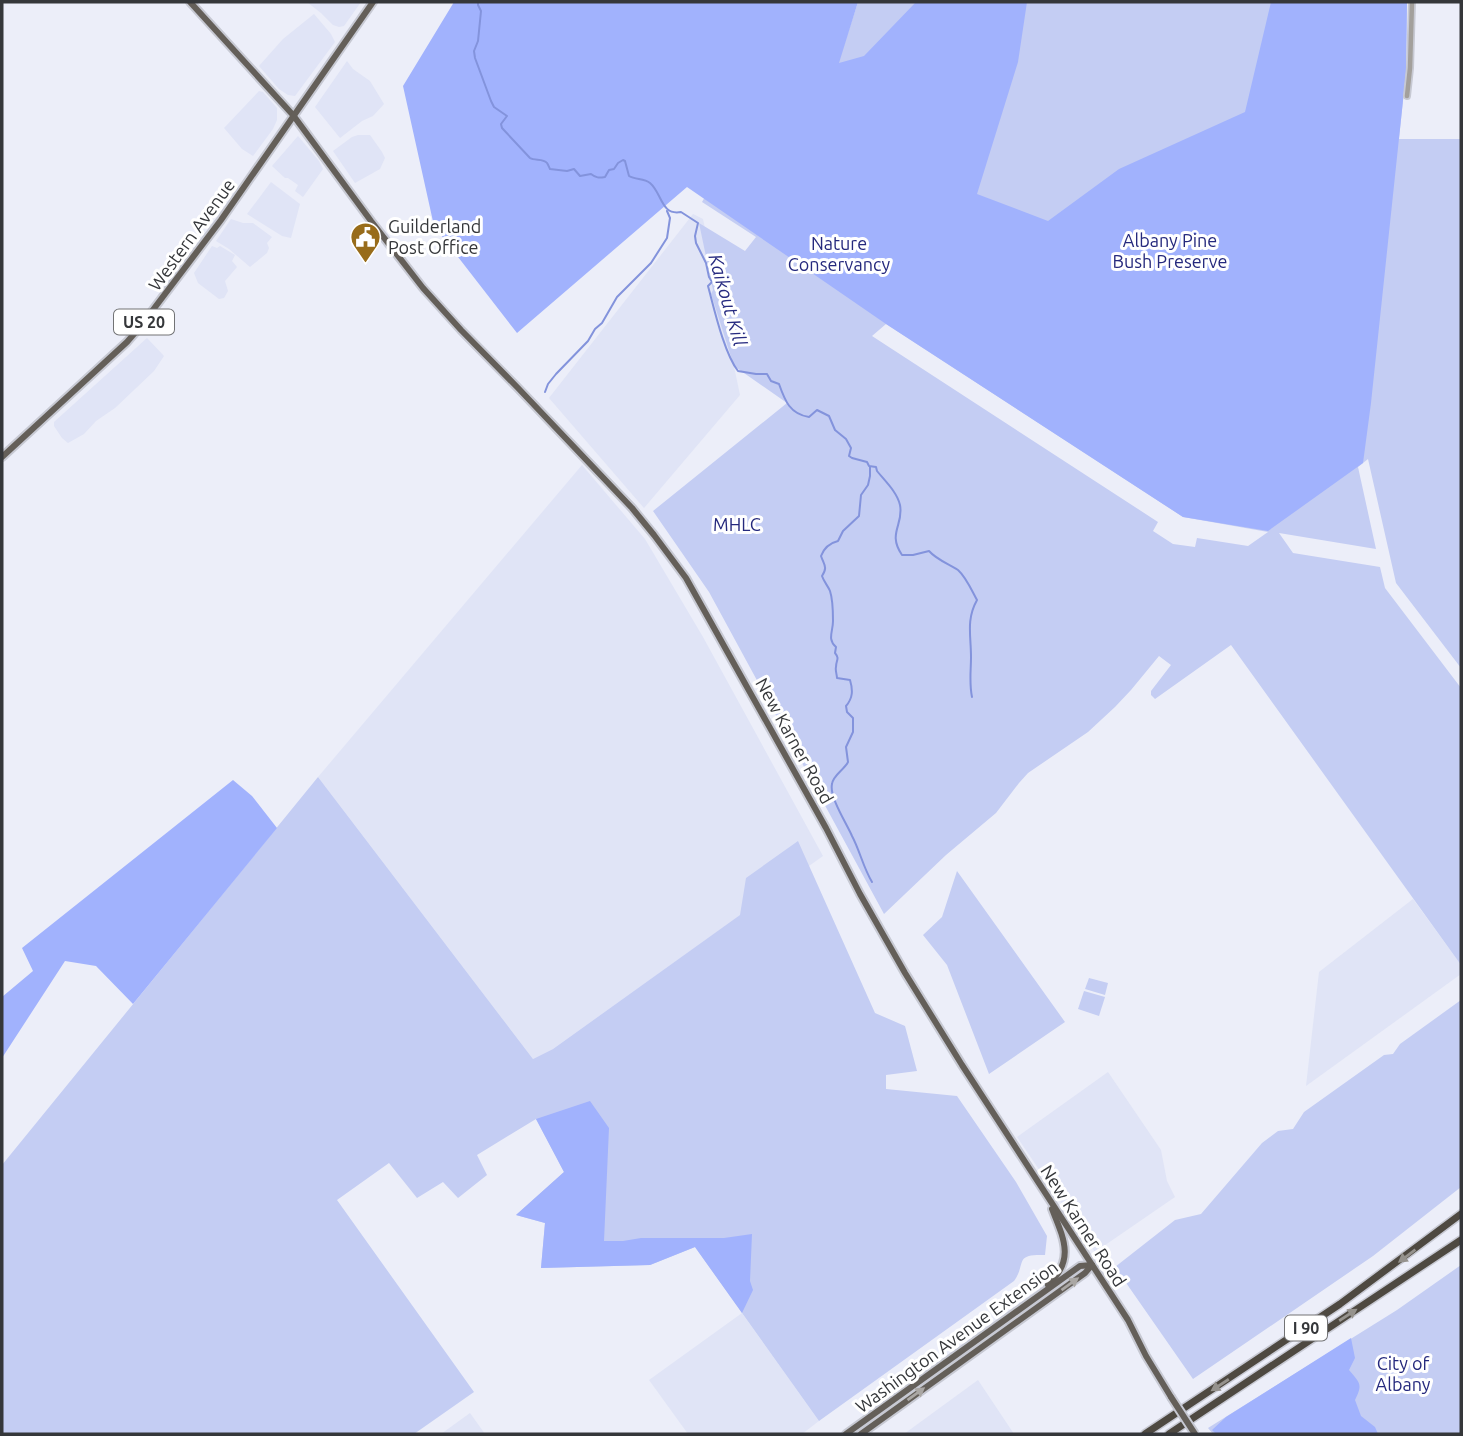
<svg xmlns="http://www.w3.org/2000/svg" width="1463" height="1436" font-family="Ubuntu,sans-serif">
<rect width="100%" height="100%" fill="#eceef9"/>
<g fill="#e0e4f6">
<path d="M307,2h54l-17,24 -5,1 -6,-2 -12,-12z"/>
<path d="M314,14l17,20 4,8 -40,54 -7,-1 -9,-6 -20,-23 24,-27z"/>
<path d="M347,61l6,8 17,12 14,23 -11,12 -11,5 -22,17 -25,-31z"/>
<path d="M259,91l4,1 14,16v12l-4,9 -20,27 -11,-7 -18,-21z"/>
<path d="M358,135h12l12,17 3,6 -5,11 -25,14 -22,-32 19,-14z"/>
<path d="M298,136l21,25 4,8 -20,28 -8,-6 3,-6 -10,-7h-3l-13,-12z"/>
<path d="M271,182l29,22 -9,34 -9,-2 -35,-22z"/>
<path d="M693,214l10,5 37,176 -96,113 -95,-110z"/>
<path d="M231,219l12,4h10l19,14 -5,6 2,5 -2,5 -17,14 -21,-18 -13,-8z"/>
<path d="M212,246l5,2 3,-2 15,9 -3,6 5,6 -12,14 3,10 -4,7 -5,1 -21,-16 -4,-10z"/>
<path d="M147,338l17,18 -10,15 -39,37 -19,13 -12,13 -16,9 -6,-5 -8,-12v-4z"/>
<path d="M582,465l63,74 58,98 120,219 -270,193 -20,10 -215,-282z"/>
<path d="M1413,899l48,66v9l-155,112 13,-114z"/>
<path d="M1108,1072l53,78 6,31 8,16 -80,55 -78,-115z"/>
<path d="M742,1313l77,108 -17,13h-114l-39,-54z"/>
<path d="M978,1380l36,54h-110z"/>
<path d="M470,1413l15,21h-44z"/>
</g>
<g fill="#c4cdf3" fill-rule="evenodd">
<path d="M858,2h549l-1,70 -7,67h62v529l-65,-85 -28,-124 -10,8 18,82 -97,-16 14,20 87,14 5,21 76,100v277l-230,-320 -76,54 -4,-4v-4l20,-26 -12,-9 -28,34 -16,17 -27,25 -60,41 -9,10 -23,30 -50,42 -62,59 -175,-322 -56,-81 134,-108 -53,-37 -23,-72 2,-4 -14,-67 46,28 11,-14 -54,-35 4,-7 132,-132zM886,324l297,193 85,15 -20,14 -51,-8 -2,9 -22,-3 -20,-13 5,-9 -286,-186z"/>
<path d="M318,777l215,282 20,-10 187,-134 6,-37 52,-37 77,172 30,13 12,45 -31,4v14l71,7 59,86 31,54 -2,19c-32,-1 -18,8 -31,26l-195,140 -124,-174 -45,18 -109,3 4,-45 -29,-8 48,-43 -28,-53 -59,36 10,20 -29,23 -15,-16 -26,16 -28,-35 -52,37 137,192 -60,42h-412v-269z"/>
<path d="M957,871l108,151 -76,52 -42,-109 -24,-30 19,-18z"/>
<path d="M1089,978l19,5 -3,12 -20,-6z"/>
<path d="M1084,991l21,6 -6,19 -21,-7z"/>
<path d="M1461,1000v187l-88,69 -180,123 -78,-112 60,-47 26,-6 61,-71 16,-12 15,-2 11,-17 80,-57 9,-1 7,-10z"/>
<path d="M1461,1265v169h-248l-5,-6 189,-118z"/>
</g>
<g fill="#a1b2fd">
<path d="M454,2h404l-19,61 25,-7 52,-54h111l-9,60 -41,132 71,27 71,-52 126,-57 26,-110h136l-1,70 -35,331 -8,60 -95,68 -85,-14 -297,-193 -199,-137 -170,146 -83,-107 -31,-140z"/>
<path d="M233,780l19,16 25,32 -144,176 -37,-38 -31,-5 -63,97v-61l31,-26 -11,-23z"/>
<path d="M590,1101l19,27 -5,113h19l18,-3h83l28,-4 -2,47 3,9 -11,23 -47,-66 -45,18 -109,3 4,-45 -29,-8 48,-43 -28,-53z"/>
<path d="M1351,1338l4,20 -6,12c11,13 14,14 6,30l6,16 14,11 3,7h-162l-4,-4 14,-13z"/>
</g>
<g fill="none" stroke-linecap="round" stroke-linejoin="round">
<g stroke="#8393dc" stroke-width="2">
<path d="M478,2v3l3,6 -3,30 -4,10 1,7 16,43 3,6 13,9 -6,8 1,4 28,30c5,3 13,0 17,5 1,1 2,4 3,6l17,2 7,-2 6,7 11,-2c5,4 8,4 14,3l4,-7 5,-1 4,-6 5,-3 2,1 4,15c7,4 15,2 21,7 12,10 11,33 31,29l17,11 -3,13 1,7 10,20 3,14 3,5 -4,4c6,22 16,67 30,85l18,3h11l4,7 8,3c6,17 11,30 30,33l8,-7 12,6 6,14 11,9 5,9 -2,8 3,2 15,4 2,4 7,1 1,4c8,10 20,21 23,34 4,20 -13,28 2,50h11l16,-4c8,9 20,13 29,19 8,7 14,21 19,30 -11,20 -6,35 -6,57 0,14 -2,26 1,40"/>
<path d="M545,392l3,-8 8,-10 32,-33 7,-12 7,-6 15,-26 34,-34 16,-25 3,-20 -3,-7"/>
<path d="M870,467v9l-2,9 -7,10 -2,21 -16,15 -5,10c-8,2 -14,7 -17,15 3,9 7,11 1,20 2,6 6,10 8,15 3,9 3,21 3,30 0,11 -6,18 3,26l-1,6c5,6 1,7 1,14 -1,3 1,8 1,11l13,2c3,10 3,18 -4,26l1,6 6,6v14l-7,15 2,15c-4,8 -15,13 -16,22 -3,13 15,40 20,52 8,15 11,31 20,46"/>
</g>
<defs>
<path id="minor" d="M1407,96l3,-28 2,-66"/>
<g id="major">
<path d="M190,2l103,113 78,106 52,67 38,42 57,58 114,120 22,27 32,43 140,250 34,66 45,79 57,92 166,255 18,36 25,41"/>
<path d="M2,457l125,-115 13,-15 81,-107 152,-218"/>
<path d="M1048,1285c27,-25 16,-46 4,-76"/>
<path d="M846,1434l234,-168 12,-1"/>
<path d="M861,1434l224,-161 7,-8"/>
</g>
<g id="highway">
<path d="M1145,1434l195,-130 121,-90"/>
<path d="M1169,1434l292,-194"/>
</g>
</defs>
<use href="#minor" stroke="#c7c9d3" stroke-width="8"/>
<use href="#major" stroke="#c7c9d3" stroke-width="10"/>
<use href="#highway" stroke="#c7c9d3" stroke-width="10"/>
<use href="#minor" stroke="#a3a09c" stroke-width="4.5"/>
<use href="#major" stroke="#645f59" stroke-width="6"/>
<use href="#highway" stroke="#4e4941" stroke-width="7"/>
<defs>
<path id="major-bridge" d="M1171,1397l24,37"/>
</defs>
<use href="#major-bridge" stroke="#c7c9d3" stroke-width="10" stroke-linecap="butt"/>
<use href="#major-bridge" stroke="#645f59" stroke-width="6"/>
</g>
<defs><path id="oneway-solid" d="M-6-.8H1V-3.2L6.5 0L1 3.2V.8H-6Z" transform="scale(1.75)"/></defs>
<g fill="#95928d">
<use href="#oneway-solid" transform="translate(1407 1256) rotate(143)"/>
<use href="#oneway-solid" transform="translate(1348 1315) rotate(-33)"/>
<use href="#oneway-solid" transform="translate(1220 1385) rotate(147)"/>
</g>
<g fill="#aaa7a4">
<use href="#oneway-solid" transform="translate(1070 1284) rotate(-36)"/>
<use href="#oneway-solid" transform="translate(916 1394) rotate(-36)"/>
</g>
<defs>
<symbol id="civic-pin" viewBox="-11 -11 22 30"><path d="M0 17L-7.5 6A9.5 9.5 0 1 1 7.5 6Z" fill="#986c1a" stroke="#fff"/><path d="M-.6-6.5H3V-4.5H.6V-3L4-1V1h2V6H-6V1h2V-1L-.6-3ZM-1.2 2.5V6h2.4V2.5Z" fill="#fff"/></symbol>
</defs>
<g fill-rule="evenodd">
<use href="#civic-pin" x="348" y="220" width="35" height="47"/>
</g>
<g text-anchor="middle" stroke-width="6" stroke-linejoin="round" paint-order="stroke">
<g fill="#fff" stroke="#727375" stroke-width="2">
<rect x="114" y="309.5" width="60" height="25" rx="5"/>
<rect x="1285" y="1315.5" width="42" height="25" rx="5"/>
</g>
<g font-size="16" font-weight="bold" fill="#35373a">
<text x="144" y="328">US 20</text>
<text x="1306" y="1334">I 90</text>
</g>
<g font-size="18" fill="#35373a" stroke="#fff" text-anchor="start">
<text x="388" y="233">Guilderland<tspan x="388" dy="21">Post Office</tspan></text>
</g>
<g font-size="18" fill="#35373a" stroke="#fff">
<text transform="translate(192 235) rotate(-54)" y="6">Western Avenue</text>
<text transform="translate(794 741) rotate(61)" y="6">New Karner Road</text>
<text transform="translate(1083 1226) rotate(57)" y="6">New Karner Road</text>
<text transform="translate(957 1337) rotate(-36)" y="6">Washington Avenue Extension</text>
</g>
<g font-size="18" fill="#25297d" stroke="#fff">
<text x="1170" y="247">Albany Pine<tspan x="1170" dy="21">Bush Preserve</tspan></text>
<text x="839" y="250">Nature<tspan x="839" dy="21">Conservancy</tspan></text>
<text x="737" y="531">MHLC</text>
<text x="1403" y="1370">City of<tspan x="1403" dy="21">Albany</tspan></text>
</g>
<g font-size="19" font-style="italic" fill="#272b80" stroke="#fff">
<text transform="translate(728 300) rotate(74)" y="7">Kaikout Kill</text>
</g>
</g>
<rect width="1463" height="1436" fill="none" stroke="#35373a" stroke-width="7"/>
</svg>
